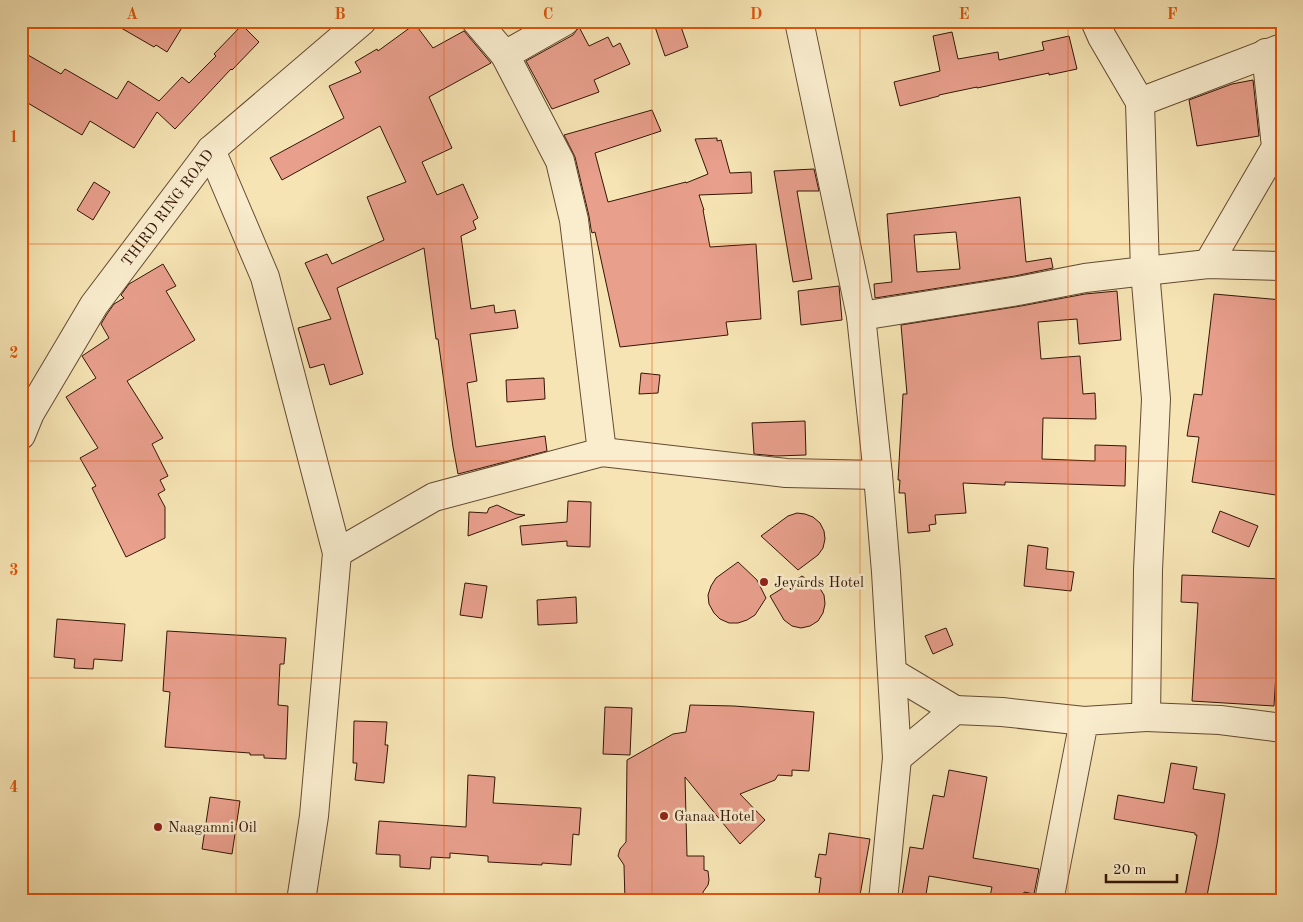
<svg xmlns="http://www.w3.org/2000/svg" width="1303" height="922" font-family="'Old Standard TT',serif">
<rect width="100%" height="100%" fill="#f6e4b4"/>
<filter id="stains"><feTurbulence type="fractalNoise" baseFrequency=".004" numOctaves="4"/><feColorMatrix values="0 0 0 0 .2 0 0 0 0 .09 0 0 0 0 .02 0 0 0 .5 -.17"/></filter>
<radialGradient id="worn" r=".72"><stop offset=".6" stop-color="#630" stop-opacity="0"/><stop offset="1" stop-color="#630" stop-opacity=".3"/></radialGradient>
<g fill="#e89f8c" stroke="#341606" fill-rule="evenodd">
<path d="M109,21h77l-19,31 -11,-7 -2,2z"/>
<path d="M653,21h26l9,26 -23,9z"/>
<path d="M415,24l18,24 31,-17 27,32 -62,34 23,51 -30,14 15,33 26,-11 15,34 -5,3 3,8 -15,7 10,73 23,-4 1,8 20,-3 3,18 -48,6 7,47 -10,2 9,64 69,-11 2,15 -89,23 -5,-27 -15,-108h-2l-12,-91 -87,40 26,86 -33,11 -6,-21 -14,4 -12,-40 33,-9 -26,-56 22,-9 5,10 52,-24 -17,-43 39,-15 -26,-56 -98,54 -12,-22 74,-40 -15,-32 32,-14 -6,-10 22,-13 1,2z"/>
<path d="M242,25l17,17 -27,28 -1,-1 -56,60 -18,-17 -23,36 -44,-27 -8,14 -61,-36v-48l40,23 4,-5 52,30 11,-18 31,20 23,-24 7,6 27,-27 -2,-2z"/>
<path d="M579,27l10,19 19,-9 5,10 7,-4 10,21 -36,16 5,12 -47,17 -26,-48 47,-26z"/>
<path d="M952,32l6,27 40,-7 1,8 45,-10 -2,-8 27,-6 8,33 -28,6v-2l-72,15v-1l-38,8v1l-39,10 -6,-24 46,-11 -7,-35z"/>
<path d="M1253,80l6,56 -62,10 -8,-46 43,-16z"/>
<path d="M652,110l9,21 -66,22 13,49 78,-20v1l22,-9 -13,-35 22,-1v3l4,-1 9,33 21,-1 1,21 -53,2 5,15h-1l7,37 46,-3 5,75 -35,3 2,13 -108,12 -25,-115 -3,1 -1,-4 -2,-13 -14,-59 -11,-22z"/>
<path d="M814,169l5,22h-22l15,88 -19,3 -19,-111z"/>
<path d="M94,182l16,10 -17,28 -16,-10z"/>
<path d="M1020,197l6,65 25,-4 2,10 -38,8 -140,22 -1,-14 18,-2 -5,-68zM956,232l4,37 -43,3 -3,-37z"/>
<path d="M163,264l13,22 -10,5 29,49 -68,41 36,57 -11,6 16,32 -8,4 5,10 -7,4 7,13v31l-39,19 -34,-69 4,-2 -16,-28 18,-10 -32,-51 30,-19 -14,-22 27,-18 -8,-14 6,-10 7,-10 10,-6 -3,-3 8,-11z"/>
<path d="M839,286l3,34 -41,5 -3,-34z"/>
<path d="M1117,291l4,49 -42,4 -2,-25 -39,3 3,37 39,-3 3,38 12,-1 1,26 -53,-1 -1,41 53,2v-16l31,1 -1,40 -120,-4v3l-42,-2 3,30 -31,2 1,9 -7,1 1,6 -22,2 -3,-40h-6l1,-13h-2l5,-86h4l-6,-69 120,-19 64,-12z"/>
<path d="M1214,294l68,6v196l-90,-14 7,-45 -12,-1 7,-42 8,1z"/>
<path d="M641,373l19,2 -2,18 -19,1z"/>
<path d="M544,378l1,21 -38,3 -1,-22z"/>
<path d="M805,421l1,34 -30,1 -22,-2 -2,-31z"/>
<path d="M568,501l23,1 -1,45 -23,-1v-5l-45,4 -2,-19 47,-4z"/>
<path d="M497,505l19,9 9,1 -57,21 1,-24 18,1 2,-5z"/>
<path d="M1220,511l38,15 -9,21 -37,-15z"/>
<path d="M797,513l8,1 8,3 7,6 4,8 1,8 -2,9 -5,7 -20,15 -37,-34 27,-20z"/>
<path d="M1028,545l20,3 -2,21 28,3 -3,19 -47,-5z"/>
<path d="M738,562l19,18 9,18 -11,17 -8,5 -9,3h-9l-9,-4 -6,-6 -5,-9 -1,-9 3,-9 5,-8z"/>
<path d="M1182,575l100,4v28h-2l-6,99 -82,-5 6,-98 -17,-1z"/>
<path d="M802,576l17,11 5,8 1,9 -2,9 -5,8 -8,5 -9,2 -9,-2 -8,-6 -14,-24z"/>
<path d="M465,583l22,3 -5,32 -22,-3z"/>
<path d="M576,597l1,26 -39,2 -1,-25z"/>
<path d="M57,619l68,5 -3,37 -28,-2 -1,10 -19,-1 1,-9 -21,-2z"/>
<path d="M946,628l7,17 -20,9 -8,-18z"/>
<path d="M167,631l119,7 -2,26h-4l-2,41 10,1 -2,53 -22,-1v-3h-14v-2l-85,-6 5,-55 -7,-1z"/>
<path d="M690,705l44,1 80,6 -5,59 -17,-1v6l-14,-1 -3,5 -35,14 25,26 -25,24 -55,-67 2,79h17v14l4,1 1,9 -1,5 -5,7 1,8 -79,1 -1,-36 -6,-9 2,-7 6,-7 1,-82 46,-26 13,-2z"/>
<path d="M605,707l27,1 -2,47 -27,-1z"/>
<path d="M354,721l33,1 -2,23h3l-4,38 -29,-3 2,-17h-4z"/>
<path d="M1171,763l26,4 -4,22 32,5 -8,50 -11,57h-22l13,-66h-2v-2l-81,-14 4,-24 46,8z"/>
<path d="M949,770l38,7 -14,81 66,11 -5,25 -10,-2 -1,9h-34l3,-14 -63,-11 -4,25h-24l9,-54 13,2 10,-54 11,2z"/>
<path d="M468,775l27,2 -2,26 88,5 -2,27 -6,-1 -2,31 -29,-2v2l-54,-3v-6l-38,-3v5l-19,-1 -1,12 -30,-2v-12l-24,-1 3,-33 87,6z"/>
<path d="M210,797l30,4 -8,53 -30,-5z"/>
<path d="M829,833l41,6 -11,62h-41l3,-23 -6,-1 4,-23 7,1z"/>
</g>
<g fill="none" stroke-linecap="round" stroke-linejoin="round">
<defs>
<g id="minor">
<path d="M476,21l29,34"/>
<path d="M565,21l-60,34 55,106 14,59 28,232"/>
<path d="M799,21l62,295 17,159 8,97 11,186 -14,143"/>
<path d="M1140,102l142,-54"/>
<path d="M211,150l54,127 72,276 -23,263 -13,85"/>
<path d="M1208,264l68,-117 -10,-94"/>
<path d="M861,316l157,-25 67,-13 60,-7 63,-7 74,2"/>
<path d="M337,553l97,-56 168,-45 184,21 92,2"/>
<path d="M893,673l62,37"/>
<path d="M1146,717l74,3 62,8"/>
<path d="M897,758l58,-48 47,2 82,9"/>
<path d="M1049,901l35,-180 62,-4 2,-147 8,-171 -11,-128 -5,-169 -38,-65 -7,-16"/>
</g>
<g id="tertiary">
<path id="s1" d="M21,435l9,-22 64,-108 117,-155 151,-129"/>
</g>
</defs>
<use href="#minor" stroke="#644a32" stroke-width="30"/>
<use href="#tertiary" stroke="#644a32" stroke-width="30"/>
<use href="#minor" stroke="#f9edce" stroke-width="28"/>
<use href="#tertiary" stroke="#f9edce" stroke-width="28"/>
</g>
<path fill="none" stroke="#df560c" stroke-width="1" stroke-opacity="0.55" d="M236,21v880M444,21v880M652,21v880M860,21v880M1068,21v880M21,244h1261M21,461h1261M21,678h1261"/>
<g fill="#8f2418" stroke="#f9edce" stroke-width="2">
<circle cx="764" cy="582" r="5"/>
<circle cx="664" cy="816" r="5"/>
<circle cx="158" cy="827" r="5"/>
</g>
<g text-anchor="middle" stroke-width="5" stroke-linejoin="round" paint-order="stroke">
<g font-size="15" fill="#341606" stroke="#f9edce">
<text dy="5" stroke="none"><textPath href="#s1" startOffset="271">THIRD RING ROAD</textPath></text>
</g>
<g font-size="15" fill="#341606" stroke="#f9edce" text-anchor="start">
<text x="774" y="587">Jeyards Hotel</text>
<text x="674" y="821">Ganaa Hotel</text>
<text x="168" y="832">Naagamni Oil</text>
</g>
</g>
<rect width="1303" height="922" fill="none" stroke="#f6e4b4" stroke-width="55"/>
<path d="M1106 874v8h71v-8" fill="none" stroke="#341606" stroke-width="2.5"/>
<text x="1113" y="874" font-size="15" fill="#341606" stroke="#f9edce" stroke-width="4" paint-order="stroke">20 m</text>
<rect x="28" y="28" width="1248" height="866" fill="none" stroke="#df560c" stroke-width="2"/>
<g font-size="16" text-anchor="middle" font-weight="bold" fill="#df560c">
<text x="132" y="19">A</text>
<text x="340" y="19">B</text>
<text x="548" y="19">C</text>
<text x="756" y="19">D</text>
<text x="964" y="19">E</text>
<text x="1172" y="19">F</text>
<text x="14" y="142">1</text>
<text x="14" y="358">2</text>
<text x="14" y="575">3</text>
<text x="14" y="792">4</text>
</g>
<rect width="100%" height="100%" filter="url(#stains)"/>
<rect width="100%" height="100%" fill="url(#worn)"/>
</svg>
